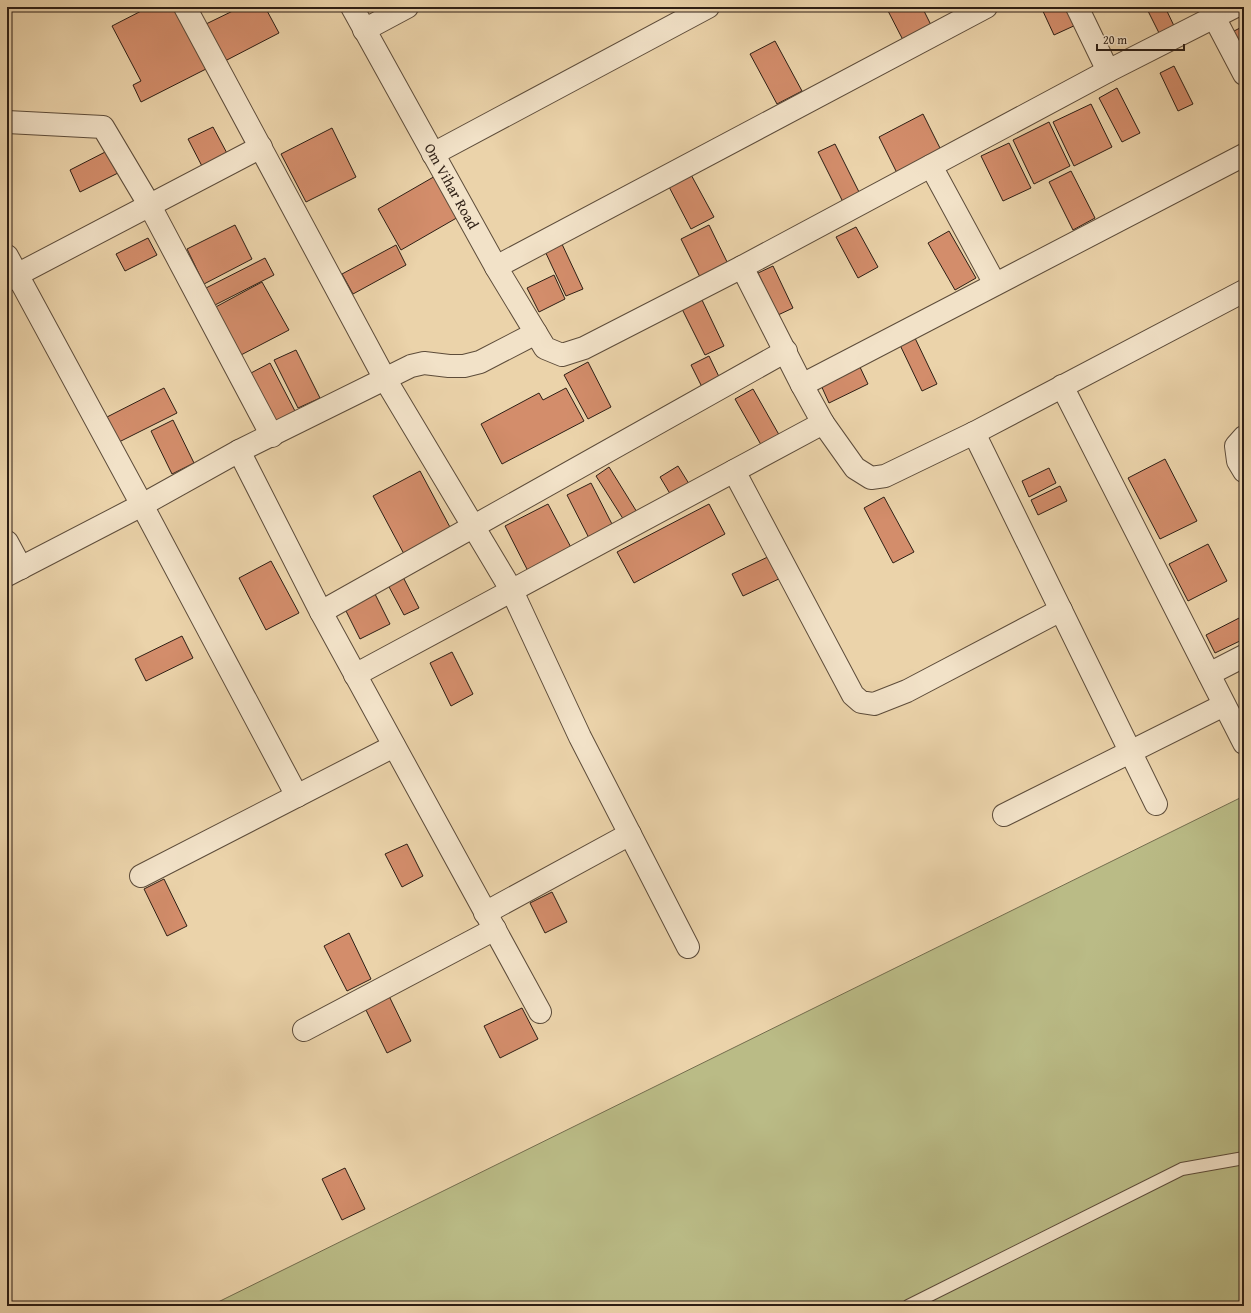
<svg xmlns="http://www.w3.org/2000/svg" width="1251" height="1313" font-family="'Gentium Book Plus',serif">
<rect width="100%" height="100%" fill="#ebd3aa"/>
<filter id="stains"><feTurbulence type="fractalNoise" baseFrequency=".005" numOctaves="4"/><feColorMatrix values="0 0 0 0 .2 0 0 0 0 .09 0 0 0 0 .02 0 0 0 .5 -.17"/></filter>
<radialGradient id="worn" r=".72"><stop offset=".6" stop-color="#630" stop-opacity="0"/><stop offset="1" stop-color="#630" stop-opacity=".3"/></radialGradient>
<path fill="#babb86" stroke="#746d4e" d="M1244,796v510h-1034z"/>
<g fill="#d38d6b" stroke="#2e1f15">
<path d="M149,7h26l31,62 -65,33 -8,-17 8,-4 -29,-55z"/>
<path d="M241,7h24l14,26 -54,28 -19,-37z"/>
<path d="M886,7h36l9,18 -28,15z"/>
<path d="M1041,7h28l9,17 -24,11z"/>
<path d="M1146,7h19l10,21 -15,7z"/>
<path d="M1244,26v30l-12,-24z"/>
<path d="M775,41l27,50 -25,13 -27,-50z"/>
<path d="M1174,66l19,38 -15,7 -18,-38z"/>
<path d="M1117,88l23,45 -18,9 -23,-44z"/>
<path d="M1091,104l21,43 -38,19 -21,-44z"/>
<path d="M923,114l20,40 -44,23 -20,-40z"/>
<path d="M1049,122l21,44 -36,18 -21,-44z"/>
<path d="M213,127l16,30 -25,13 -16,-31z"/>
<path d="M332,128l24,49 -50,25 -25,-48z"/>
<path d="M1009,143l22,45 -28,13 -22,-45z"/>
<path d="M835,144l25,50 -17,8 -25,-50z"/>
<path d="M113,148l11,22 -44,22 -10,-22z"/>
<path d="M689,171l25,46 -23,12 -24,-46z"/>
<path d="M1071,171l24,47 -22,12 -24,-48z"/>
<path d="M437,175l23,41 -59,34 -23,-41z"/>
<path d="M235,225l17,34 -48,25 -17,-35z"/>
<path d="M709,225l21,43 -28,13 -21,-42z"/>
<path d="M856,227l22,40 -20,11 -22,-41z"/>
<path d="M949,231l27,47 -21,12 -27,-47z"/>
<path d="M148,238l9,17 -32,16 -9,-17z"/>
<path d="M561,242l22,47 -17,7 -22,-47z"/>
<path d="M396,245l10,20 -53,29 -11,-20z"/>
<path d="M265,258l9,17 -59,30 -9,-17z"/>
<path d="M773,266l20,42 -15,7 -20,-42z"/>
<path d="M554,275l11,24 -26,13 -12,-24z"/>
<path d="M262,282l27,48 -50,26 -27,-47z"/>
<path d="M702,300l22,46 -19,9 -23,-46z"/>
<path d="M914,336l23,48 -15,7 -23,-48z"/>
<path d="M296,350l24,48 -22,10 -24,-48z"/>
<path d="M709,356l14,29 -18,8 -14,-28z"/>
<path d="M588,362l23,45 -23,12 -24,-44z"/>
<path d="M270,363l26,50 -21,10 -24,-50z"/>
<path d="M859,365l9,19 -39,19 -9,-20z"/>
<path d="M164,388l13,25 -58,29 -12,-25z"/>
<path d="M566,388l18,33 -82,43 -21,-40 58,-31 4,7z"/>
<path d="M753,389l29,51 -18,10 -29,-51z"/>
<path d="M173,420l21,43 -22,11 -21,-43z"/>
<path d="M1165,459l32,62 -37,18 -32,-61z"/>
<path d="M678,466l13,21 -19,10 -12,-20z"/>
<path d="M609,467l31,50 -13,8 -31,-49z"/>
<path d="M1049,468l7,15 -27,14 -7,-16z"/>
<path d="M420,471l31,58 -47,25 -31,-58z"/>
<path d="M591,483l23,45 -24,12 -23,-45z"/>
<path d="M1060,486l7,15 -29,14 -7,-15z"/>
<path d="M884,497l30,55 -21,11 -29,-55z"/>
<path d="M548,504l27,51 -44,22 -26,-51z"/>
<path d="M709,504l16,30 -91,49 -17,-31z"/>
<path d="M1208,544l19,37 -39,20 -19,-37z"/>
<path d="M774,554l11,22 -42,20 -11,-22z"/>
<path d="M271,561l28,52 -33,17 -27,-52z"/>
<path d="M403,577l16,31 -15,7 -16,-30z"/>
<path d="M375,594l15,30 -30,15 -15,-30z"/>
<path d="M1243,616l1,23 -29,14 -9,-18z"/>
<path d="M182,636l11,22 -47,23 -11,-22z"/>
<path d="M452,652l21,42 -22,12 -21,-43z"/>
<path d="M407,844l16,32 -21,11 -17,-33z"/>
<path d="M164,879l23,47 -20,10 -23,-47z"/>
<path d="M552,892l15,30 -22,11 -15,-30z"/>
<path d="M349,933l22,46 -24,12 -23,-45z"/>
<path d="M389,996l22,45 -24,12 -22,-45z"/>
<path d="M522,1008l16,31 -38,19 -16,-32z"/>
<path d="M345,1168l20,41 -23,11 -20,-41z"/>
</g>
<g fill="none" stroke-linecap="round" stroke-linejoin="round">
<defs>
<path id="service" d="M908,1306l274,-137 62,-11"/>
<g id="minor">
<path d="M185,7l200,372 127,212 68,146 108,210"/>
<path id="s1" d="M352,7l144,260 49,81 17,7 22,-7 158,-81 366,-196 126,-64"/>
<path d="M1077,7l31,64"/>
<path d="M1214,17l30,57"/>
<path d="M364,30l43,-23"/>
<path d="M7,122l96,5 47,79 122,230"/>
<path d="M433,154l275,-147"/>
<path d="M931,166l64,118"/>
<path d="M7,256l135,249 155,291"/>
<path d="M496,267l490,-260"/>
<path d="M742,267l60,118 21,38 32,45 16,10 14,-2 89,-43 270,-142"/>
<path d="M7,280l254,-133"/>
<path d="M802,385l442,-230"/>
<path d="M1062,386l182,357"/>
<path d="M974,433l182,371"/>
<path d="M1244,437l-8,9 2,15 6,10"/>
<path d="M239,451l82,161 219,400"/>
<path d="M734,471l119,224 8,7 13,2 33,-13 154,-81"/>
<path d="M7,542l14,26"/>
<path d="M7,575l135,-70 97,-54 172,-85 13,-3 25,3h15l16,-4 56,-29"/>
<path d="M321,612l465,-261"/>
<path d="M1209,674l35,-18"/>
<path d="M355,675l468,-252"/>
<path d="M1004,815l220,-110"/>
<path d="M141,876l253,-130"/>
<path d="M485,913l145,-79"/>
<path d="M304,1030l191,-101"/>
</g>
</defs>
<use href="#service" stroke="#5d4c3a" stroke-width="14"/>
<use href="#minor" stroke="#5d4c3a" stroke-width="24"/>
<use href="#service" stroke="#f2e2c8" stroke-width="12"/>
<use href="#minor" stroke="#f2e2c8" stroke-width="22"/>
</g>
<g text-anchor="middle" stroke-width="3.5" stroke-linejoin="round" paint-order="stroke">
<g font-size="15" fill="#2e1f15" stroke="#f2e2c8">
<text dy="5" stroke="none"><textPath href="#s1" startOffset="205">Om Vihar Road</textPath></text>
</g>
</g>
<rect width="1251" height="1313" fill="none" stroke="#ebd3aa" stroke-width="24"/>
<rect x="8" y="8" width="1235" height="1297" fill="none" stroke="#2e1f15" stroke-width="2"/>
<rect x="12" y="12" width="1227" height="1289" fill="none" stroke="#2e1f15"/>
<path d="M1097 44v6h87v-6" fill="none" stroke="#2e1f15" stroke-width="2"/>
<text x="1103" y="44" font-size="12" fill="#2e1f15" stroke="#f2e2c8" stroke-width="3" paint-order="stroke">20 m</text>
<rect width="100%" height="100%" filter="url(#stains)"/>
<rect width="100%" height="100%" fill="url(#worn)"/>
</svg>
